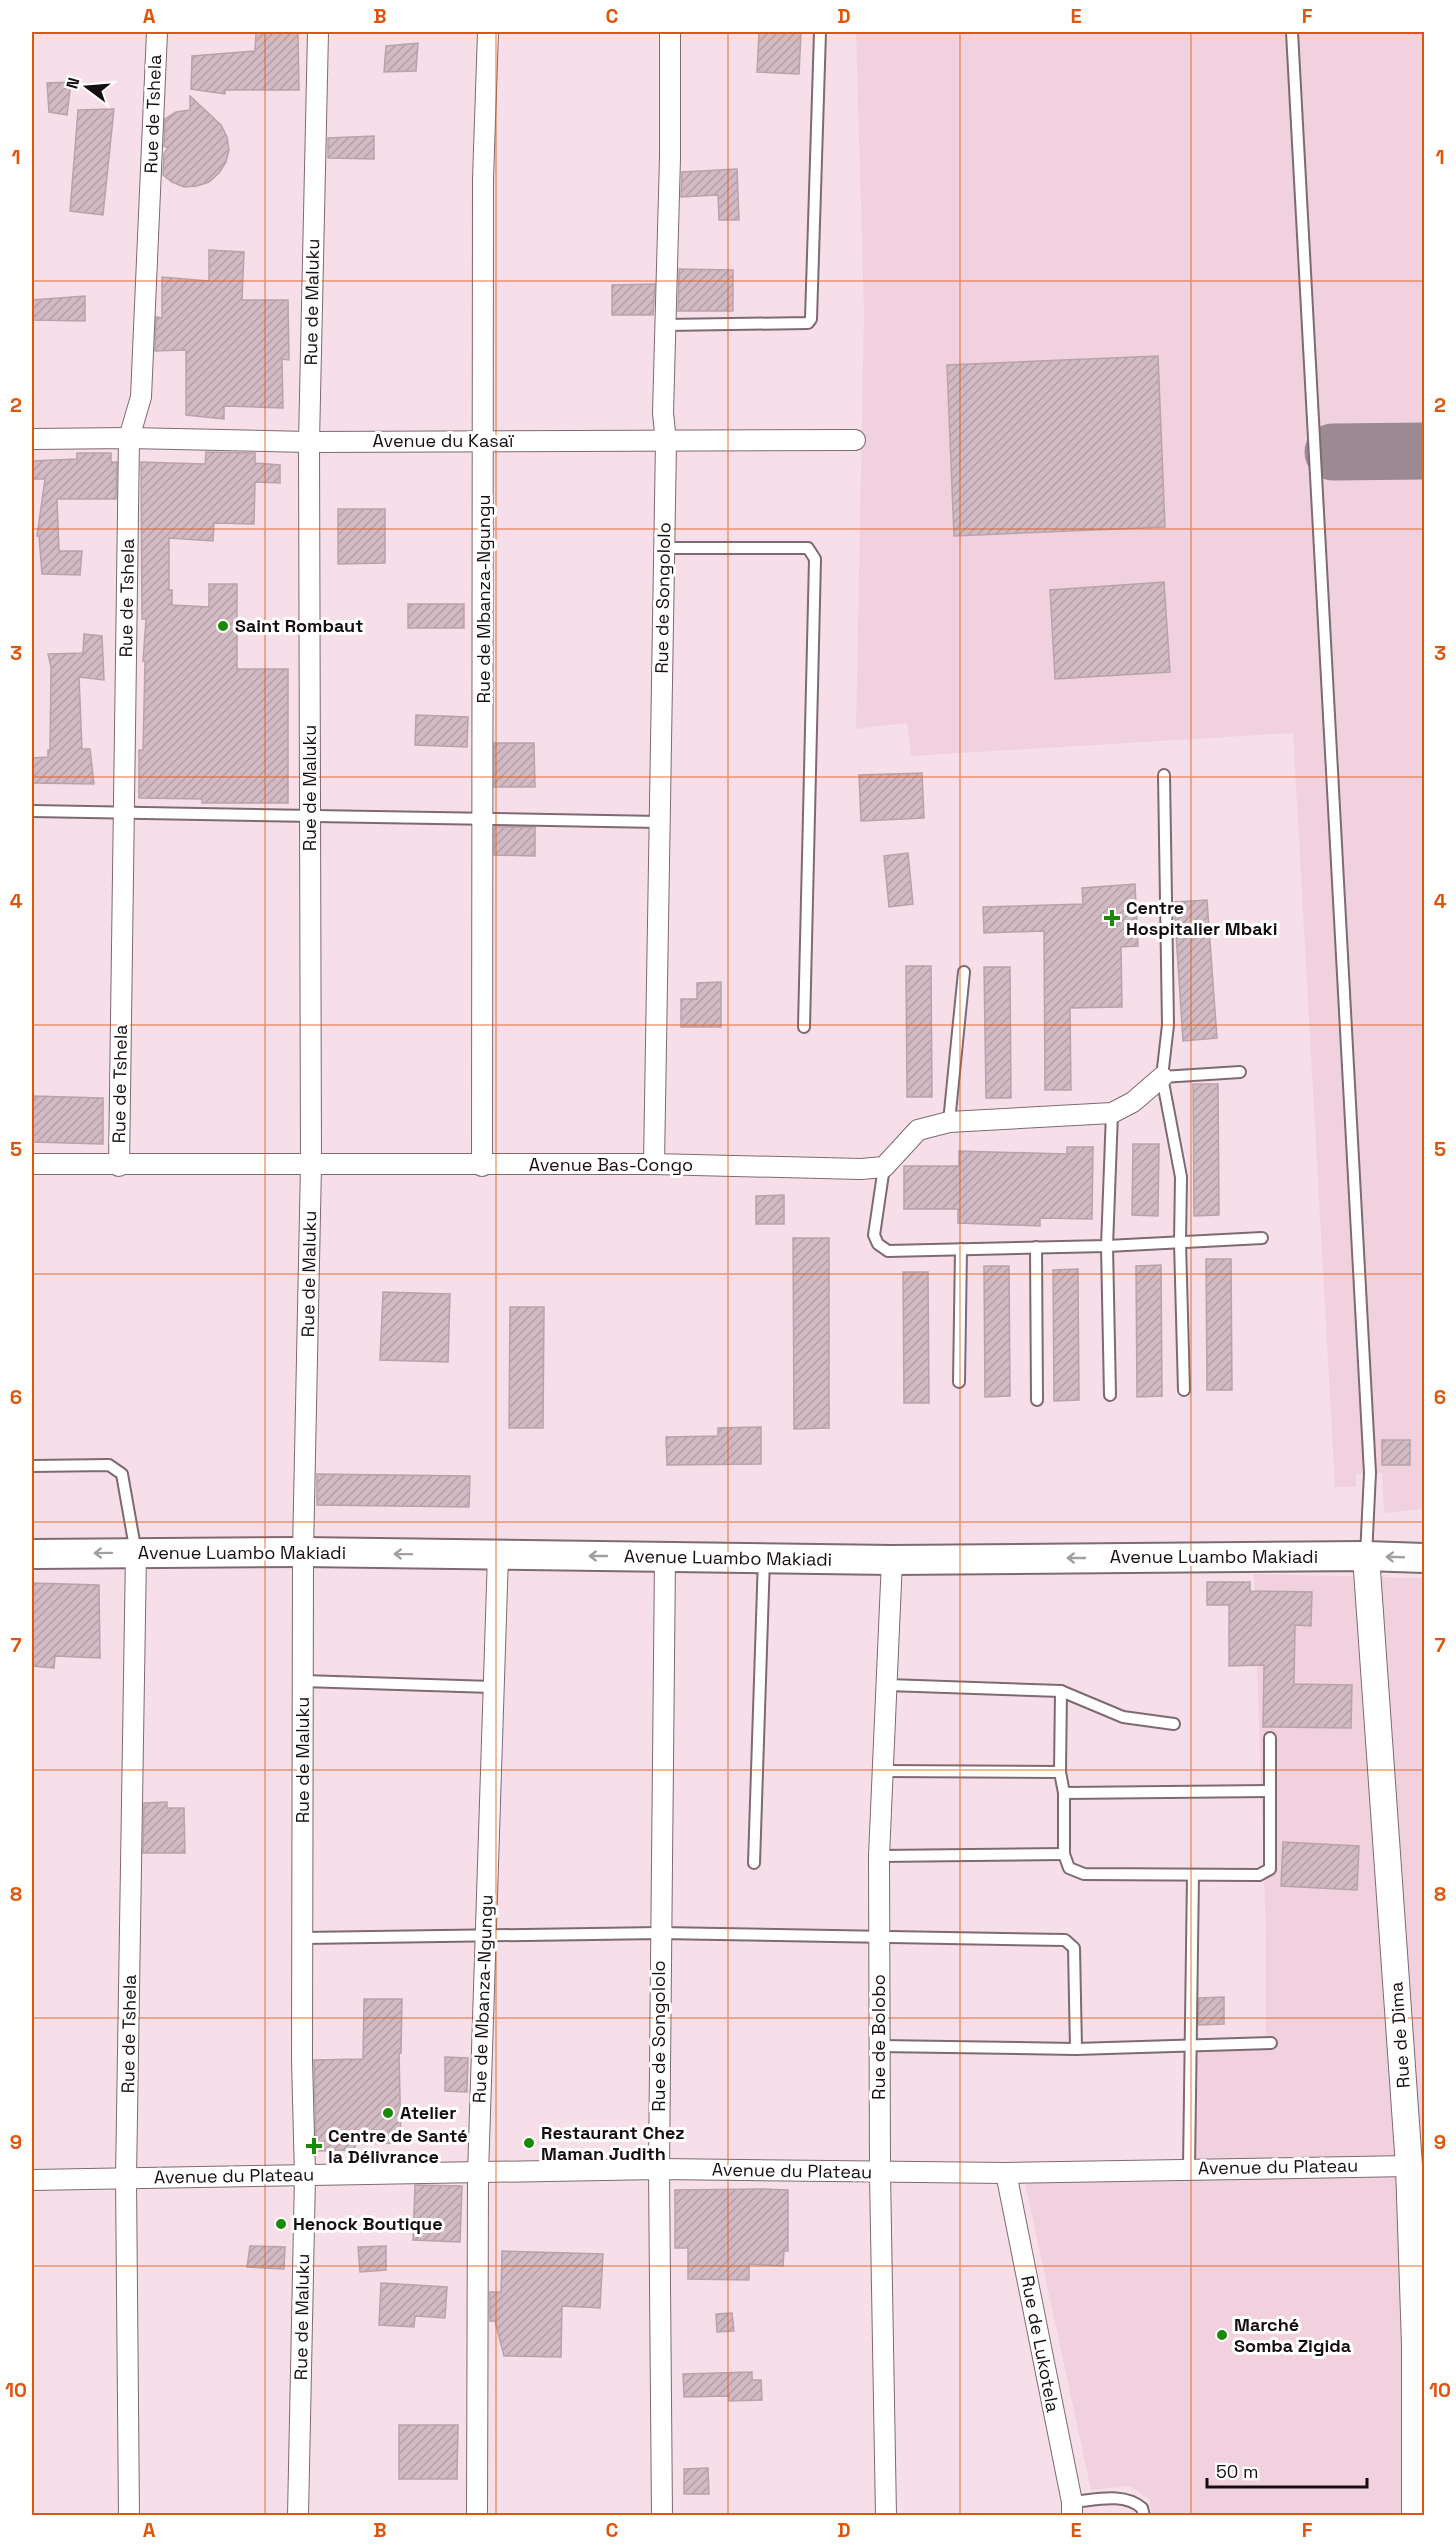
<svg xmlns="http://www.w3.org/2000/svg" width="1456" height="2547" font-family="'Space Grotesk',sans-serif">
<defs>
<pattern id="building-hatch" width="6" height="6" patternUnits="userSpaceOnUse" patternTransform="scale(1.5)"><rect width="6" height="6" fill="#d1bac3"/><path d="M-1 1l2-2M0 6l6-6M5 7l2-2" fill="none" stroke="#b39fa6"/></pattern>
</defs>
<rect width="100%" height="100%" fill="#f7dfe9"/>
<g fill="#f1d1de">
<path d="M856,32h568v1477l-40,4 -2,-40 -26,1v13h-21l-42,-754 -382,23 -4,-33 -51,6 8,-416z"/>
<path d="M1254,1574l170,4v937h-272l-2,-15 -20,-14 -39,4 -66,-307 165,-2v-136l76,-1v-107z"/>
</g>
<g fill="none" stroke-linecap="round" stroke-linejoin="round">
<path stroke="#9c8a92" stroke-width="57" d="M1333,452l91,-1"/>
</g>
<g fill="url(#building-hatch)" stroke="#b9a3ab" stroke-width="1.5">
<path d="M256,32h42l1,58h-74v4l-34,-5 1,-33 63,-5z"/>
<path d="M759,32l42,1 -2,41 -42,-2z"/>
<path d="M418,43l-2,28 -32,1 2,-26z"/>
<path d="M71,82l-4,33 -18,-3 -2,-29z"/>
<path d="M190,96l31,29 6,12 2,13 -3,12 -7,11 -10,9 -12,4 -13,1 -12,-5 -9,-7 1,-22 4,-5 -4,-2 1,-27 11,-7 14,-2z"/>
<path d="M114,109l-11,106 -33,-4 8,-101z"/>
<path d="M374,136v23l-46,-1v-20z"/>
<path d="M737,169l2,51h-20l-1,-25 -37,2 1,-25z"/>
<path d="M209,250l35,2 -2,48h46l1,60 -7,-1 1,49 -59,-2v13l-38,-4v-65l-31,1 1,-34 6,1v-41l47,4z"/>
<path d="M679,269l54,1v41h-55z"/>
<path d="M655,284l-2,31h-41v-30z"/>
<path d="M85,296v25l-53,-1v-20z"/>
<path d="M1158,356l7,171 -211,9 -7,-171z"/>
<path d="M206,452l49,1v10l25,2v18l-25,-1 -1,42 -40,-1 -1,18 -44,-3v52h3v15l37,2v-23h28v85h51v134h-86v-4l-63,-1v-48h4l2,-89h-2l3,-42h-4l-1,-157 64,2z"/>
<path d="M77,453h34v9h6l-1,37h-59l2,52h23l-2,24 -38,-1 -3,-38h-2l8,-57h-13v-18l45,-2z"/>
<path d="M338,509h47v54l-47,1z"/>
<path d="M1164,582l6,90 -115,7 -5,-89z"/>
<rect x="408" y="604" width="56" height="24"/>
<path d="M84,634l18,2 2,44 -25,-3 3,72h8l4,35 -62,-1v-25l16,-1v-7h2l1,-83 -3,-13 35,-1z"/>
<path d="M416,715l52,2 -1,30 -52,-2z"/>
<path d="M494,743h40l1,44h-41z"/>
<path d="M922,773l2,45 -63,3 -2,-46z"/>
<path d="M494,827h41v29l-41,-1z"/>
<path d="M908,853l5,51 -24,3 -5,-51z"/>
<path d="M1135,884l3,62 -17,1 1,60 -52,1 1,82h-26l-1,-159 -60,2 -1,-26 100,-3 -1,-16z"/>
<path d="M1207,900l10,138 -34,3 -9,-139z"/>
<path d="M906,966h25l1,131h-25z"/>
<path d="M984,967h26l1,131h-25z"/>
<path d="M721,982v45h-40v-28h16v-16z"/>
<path d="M1193,1084h25l1,131 -25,1z"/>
<path d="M32,1096l71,2v46l-71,-2z"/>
<path d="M1133,1144h26l-1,72 -26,-1z"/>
<path d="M1067,1147h26l-1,72 -52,-1v8l-82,-3v-14h-54v-43h55v-15l108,3z"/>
<path d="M784,1195v29h-28v-28z"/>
<path d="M793,1238h36v190l-35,1z"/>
<path d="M1206,1259h25l1,131h-25z"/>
<path d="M1161,1265l1,131 -25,1 -1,-131z"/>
<path d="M984,1266h25l1,130 -25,1z"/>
<path d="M1078,1269l1,131 -25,1 -1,-131z"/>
<path d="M903,1272h25l1,131h-25z"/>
<path d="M383,1292l67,2 -2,68 -68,-2z"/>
<path d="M510,1307h34l-1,121h-34z"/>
<path d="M761,1427v37l-94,1 -1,-28 52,-1v-8z"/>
<rect x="1382" y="1440" width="28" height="25"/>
<path d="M317,1474l153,2 -1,31 -152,-2z"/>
<path d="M1207,1582h43v9l62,1 -1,34 -16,-1 -1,59 58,1 -1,43 -88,-1 1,-62 -35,1v-61h-22z"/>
<path d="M32,1583l67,2 1,73 -45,-2 -1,12 -22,-2z"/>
<path d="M167,1802v6h17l1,45h-42l1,-50z"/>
<path d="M1283,1842l76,4 -2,44 -76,-4z"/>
<path d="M1224,1997v27l-26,1 1,-27z"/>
<path d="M364,1999h38l-1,54h-2l2,90 -46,1v6l-39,1 -2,-91 49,-1z"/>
<path d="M445,2057l23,1 -1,34 -22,-1z"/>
<path d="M415,2185l47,1 -2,56 -47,-2z"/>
<path d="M761,2189l27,1v61h-4l-1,15 -34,-2v16l-61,-1v-31h-13v-58z"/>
<path d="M250,2246l35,1 -1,22 -37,-2z"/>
<path d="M386,2246v24l-26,2 -2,-25z"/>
<path d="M502,2251l101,3 -3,54 -38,-2 -1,51 -57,-1 -9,-35h-5v-29h11z"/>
<path d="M381,2283l66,4 -2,31 -30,-2 -1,11 -35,-2z"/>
<path d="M732,2313l2,18 -17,1 -1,-18z"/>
<path d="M752,2372v8h9l1,20 -33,1v-5l-45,1 -1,-23z"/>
<path d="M399,2425h59l-1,54h-58z"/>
<path d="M708,2468l1,26h-25v-25z"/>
</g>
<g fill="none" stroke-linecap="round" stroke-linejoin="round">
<defs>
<g id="service">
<path d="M1292,32l78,1441 -4,83"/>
<path d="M665,325l143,-2 3,-4 9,-287"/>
<path d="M664,548h144l7,11 -11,468"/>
<path d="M1164,775l4,250 -6,52 19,100 -1,65 4,148"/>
<path d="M32,811l628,11"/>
<path d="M1162,1077l78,-5"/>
<path d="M949,1122l15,-150"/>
<path d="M884,1167l-10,68 4,9 10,7 219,-5 155,-8"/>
<path d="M1036,1247l1,153"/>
<path d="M959,1382l2,-133"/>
<path d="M1110,1395l-3,-149 5,-133"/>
<path d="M32,1466l77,-1 13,9 14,79"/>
<path d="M303,1681l189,6"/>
<path d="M888,1685l173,6 62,26 51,7"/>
<path d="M1061,1691l-1,81 4,21v61l5,14 15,6 175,1 11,-6v-131"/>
<path d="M883,1771l177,1"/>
<path d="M1064,1793l206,-2"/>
<path d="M879,1856l185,-2"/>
<path d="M754,1863l10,-305"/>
<path d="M303,1938l357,-5 405,7 9,8 2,101"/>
<path d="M879,2046l197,3 195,-6"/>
<path d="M1189,2168l4,-293"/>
<path d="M1072,2502c23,-2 52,-10 70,6l2,8"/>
</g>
<g id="minor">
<path d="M32,439l97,-1 180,4 546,-2"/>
<path d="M32,1164h622l207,5 23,-2 34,-37 31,-8 163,-9 21,-11 29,-25"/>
<path d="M654,1164l12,-722 -3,-29 7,-256v-125"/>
<path d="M119,1166l10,-728 12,-41 16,-365"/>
<path d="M482,1166l1,-987 5,-147"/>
<path d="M1006,2173l66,329v14"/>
<path d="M32,2180l627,-11 347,4 403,-7"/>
<path d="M129,2516l-3,-338 10,-625"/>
<path d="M298,2516l7,-340 -3,-116 1,-508 8,-387 -2,-723 9,-410"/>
<path d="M477,2516l1,-342 20,-619"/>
<path d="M662,2516l-3,-347 6,-612"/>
<path d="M886,2516l-6,-343 -1,-317 13,-296"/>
</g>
<path id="tertiary" d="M1366,1556l43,610 6,179v171"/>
<path id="secondary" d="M32,1554l271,-2 589,8 474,-4 58,2"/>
</defs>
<use href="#service" stroke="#7e6a72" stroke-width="14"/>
<use href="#minor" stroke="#7e6a72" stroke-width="22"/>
<use href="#tertiary" stroke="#7e6a72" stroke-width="28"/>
<use href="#secondary" stroke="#7e6a72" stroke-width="32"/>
<use href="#service" stroke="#fff" stroke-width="10"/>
<use href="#minor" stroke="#fff" stroke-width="20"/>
<use href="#tertiary" stroke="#fff" stroke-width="26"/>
<use href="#secondary" stroke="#fff" stroke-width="28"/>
</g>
<defs><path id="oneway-shaft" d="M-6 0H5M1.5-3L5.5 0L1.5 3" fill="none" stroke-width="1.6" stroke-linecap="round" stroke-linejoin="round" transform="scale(1.5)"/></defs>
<g stroke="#a29fa0">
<use href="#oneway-shaft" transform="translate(103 1553) rotate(179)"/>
<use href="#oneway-shaft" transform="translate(403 1554) rotate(-179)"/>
<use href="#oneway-shaft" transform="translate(598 1556) rotate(-180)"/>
<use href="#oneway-shaft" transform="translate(1395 1557) rotate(-178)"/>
<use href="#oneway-shaft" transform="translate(1076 1558) rotate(180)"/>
</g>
<path fill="none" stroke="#de550c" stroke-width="1.5" stroke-opacity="0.55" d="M265,32v2484M496,32v2484M728,32v2484M960,32v2484M1191,32v2484M32,281h1392M32,529h1392M32,777h1392M32,1025h1392M32,1274h1392M32,1522h1392M32,1770h1392M32,2018h1392M32,2266h1392"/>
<g fill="#1a8906" stroke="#fff" stroke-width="2">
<circle cx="223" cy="626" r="6"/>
<path d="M1109 909h6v6h6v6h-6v6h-6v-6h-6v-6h6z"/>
<circle cx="388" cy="2113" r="6"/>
<circle cx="529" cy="2143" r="6"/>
<path d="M311 2137h6v6h6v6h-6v6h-6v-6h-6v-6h6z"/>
<circle cx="281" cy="2224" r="6"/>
<circle cx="1222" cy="2335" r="6"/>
</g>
<g text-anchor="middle" stroke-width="6" stroke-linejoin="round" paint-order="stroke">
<g font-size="18" fill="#160e11" stroke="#fff">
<text transform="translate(153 114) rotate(-88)" y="6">Rue de Tshela</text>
<text transform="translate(312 302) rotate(-89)" y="6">Rue de Maluku</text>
<text x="443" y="447">Avenue du Kasaï</text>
<text transform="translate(127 598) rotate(-89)" y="6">Rue de Tshela</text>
<text transform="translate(663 598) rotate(-89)" y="6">Rue de Songololo</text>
<text transform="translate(484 599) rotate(-90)" y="6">Rue de Mbanza-Ngungu</text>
<text transform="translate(310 788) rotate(-90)" y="6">Rue de Maluku</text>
<text transform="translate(120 1084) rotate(-89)" y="6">Rue de Tshela</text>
<text x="611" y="1171">Avenue Bas-Congo</text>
<text transform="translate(309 1274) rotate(-89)" y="6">Rue de Maluku</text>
<text x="242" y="1559">Avenue Luambo Makiadi</text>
<text x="1214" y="1563">Avenue Luambo Makiadi</text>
<text transform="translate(728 1558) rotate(1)" y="6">Avenue Luambo Makiadi</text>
<text transform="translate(303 1760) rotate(-90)" y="6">Rue de Maluku</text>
<text transform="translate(483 1999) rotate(-88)" y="6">Rue de Mbanza-Ngungu</text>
<text transform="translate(129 2034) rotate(-89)" y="6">Rue de Tshela</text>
<text transform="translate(1400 2035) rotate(-94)" y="6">Rue de Dima</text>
<text transform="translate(659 2036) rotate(-90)" y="6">Rue de Songololo</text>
<text transform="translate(879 2037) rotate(-90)" y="6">Rue de Bolobo</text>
<text transform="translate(1278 2167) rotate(-1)" y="6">Avenue du Plateau</text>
<text transform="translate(792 2171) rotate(1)" y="6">Avenue du Plateau</text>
<text transform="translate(234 2176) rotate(-1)" y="6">Avenue du Plateau</text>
<text transform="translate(302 2317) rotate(-89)" y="6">Rue de Maluku</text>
<text transform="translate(1040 2344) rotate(79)" y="6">Rue de Lukotela</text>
</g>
<g font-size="18" font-weight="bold" fill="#160e11" stroke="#fff" text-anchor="start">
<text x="235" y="632">Saint Rombaut</text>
<text x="1126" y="914">Centre<tspan x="1126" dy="21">Hospitalier Mbaki</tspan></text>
<text x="400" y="2119">Atelier</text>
<text x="541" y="2139">Restaurant Chez<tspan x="541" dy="21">Maman Judith</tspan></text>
<text x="328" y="2142">Centre de Santé<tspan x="328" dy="21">la Délivrance</tspan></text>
<text x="293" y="2230">Henock Boutique</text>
<text x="1234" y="2331">Marché<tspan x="1234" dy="21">Somba Zigida</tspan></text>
</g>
</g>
<rect width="1456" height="2547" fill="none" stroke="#ffffff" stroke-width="66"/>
<g transform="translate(87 87) rotate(286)" stroke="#ffffff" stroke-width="4.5" paint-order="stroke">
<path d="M0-4.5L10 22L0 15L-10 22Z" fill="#160e11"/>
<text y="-9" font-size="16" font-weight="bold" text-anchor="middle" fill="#160e11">N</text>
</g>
<path d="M1207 2478v9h160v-9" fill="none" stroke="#160e11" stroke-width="3"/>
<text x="1216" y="2478" font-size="18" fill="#160e11" stroke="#ffffff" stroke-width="4.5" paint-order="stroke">50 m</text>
<rect x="33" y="33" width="1390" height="2481" fill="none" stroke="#de550c" stroke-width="2"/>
<g font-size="20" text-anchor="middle" font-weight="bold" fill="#de550c">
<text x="149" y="23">A</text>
<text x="380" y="23">B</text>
<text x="612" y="23">C</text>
<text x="844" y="23">D</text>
<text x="1076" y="23">E</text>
<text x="1307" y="23">F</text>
<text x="16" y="164">1</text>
<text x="1440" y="164">1</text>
<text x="16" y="412">2</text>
<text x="1440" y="412">2</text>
<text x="16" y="660">3</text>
<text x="1440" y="660">3</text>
<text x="16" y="908">4</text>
<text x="1440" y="908">4</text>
<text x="16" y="1156">5</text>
<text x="1440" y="1156">5</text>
<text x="16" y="1404">6</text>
<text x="1440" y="1404">6</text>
<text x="16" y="1652">7</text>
<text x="1440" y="1652">7</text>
<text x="16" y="1901">8</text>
<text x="1440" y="1901">8</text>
<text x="16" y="2149">9</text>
<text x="1440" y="2149">9</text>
<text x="16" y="2397">10</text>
<text x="1440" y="2397">10</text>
<text x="149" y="2537">A</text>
<text x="380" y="2537">B</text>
<text x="612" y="2537">C</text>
<text x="844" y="2537">D</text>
<text x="1076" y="2537">E</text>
<text x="1307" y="2537">F</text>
</g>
</svg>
